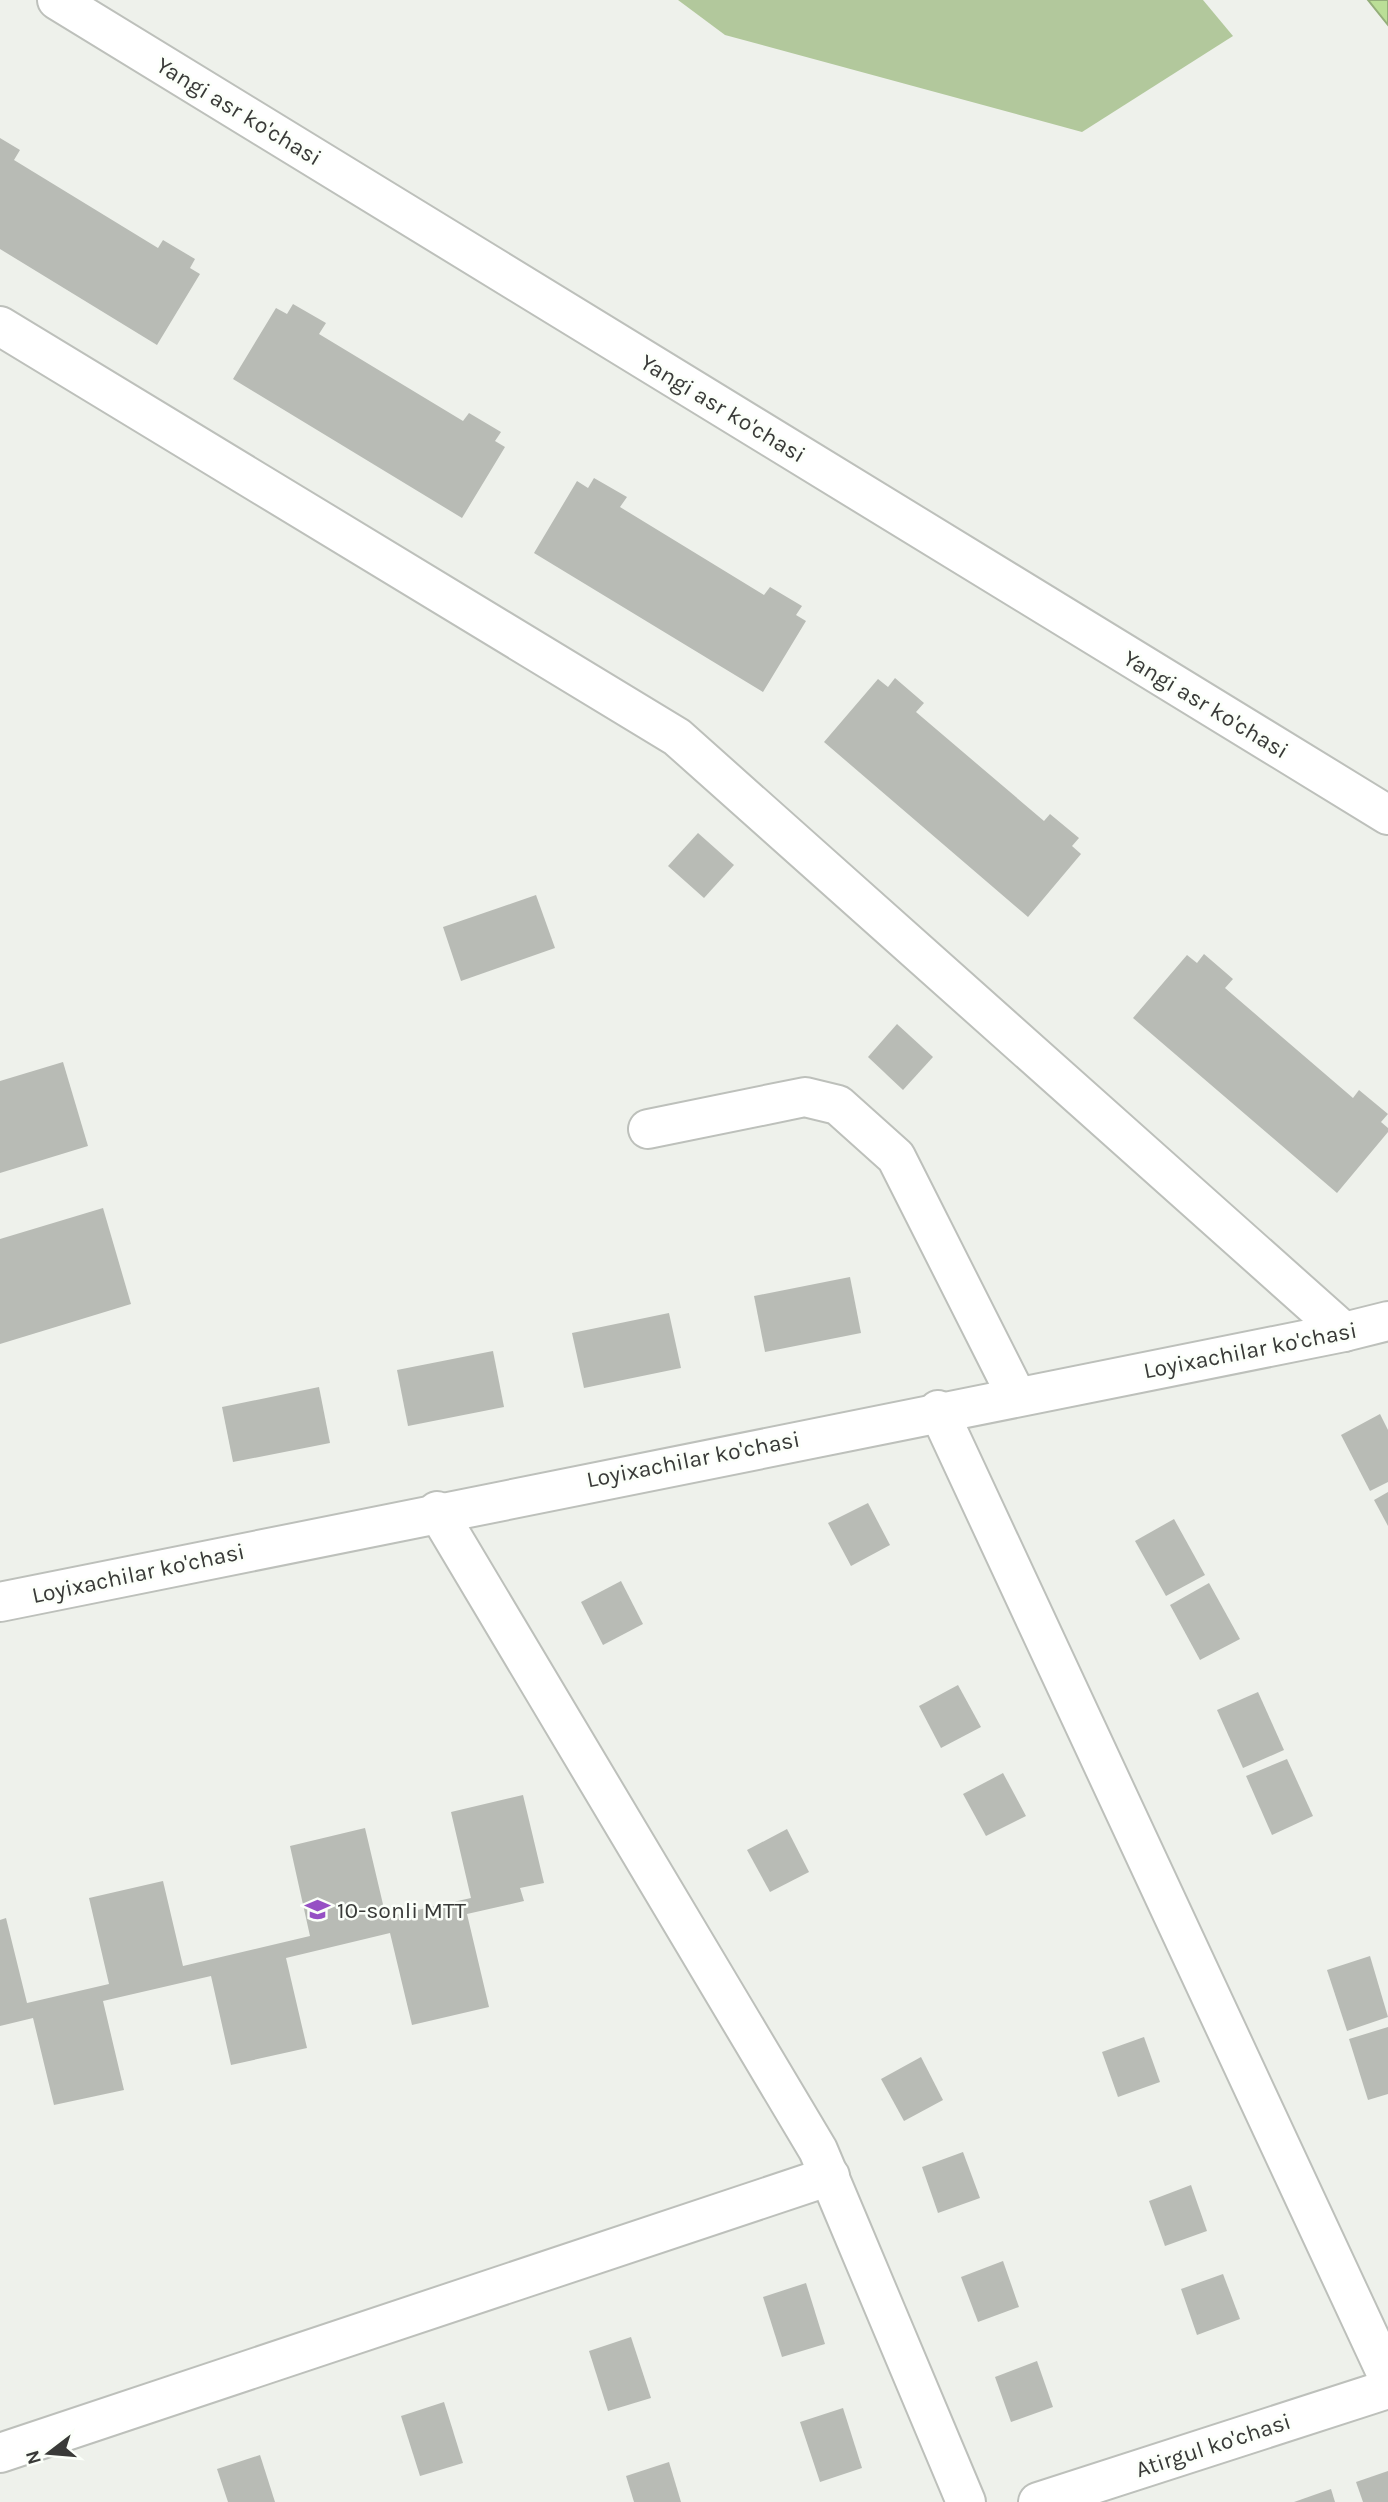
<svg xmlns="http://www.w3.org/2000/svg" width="1388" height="2502" font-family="Karla,sans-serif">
<rect width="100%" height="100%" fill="#eef1eb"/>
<path fill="#b2c89c" d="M678,0h525l30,36 -151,96 -357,-97z"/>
<path fill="#bbdf97" stroke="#94ae7a" stroke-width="2" d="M1368,0h20v25z"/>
<g fill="#b8bbb5">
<path d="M0,138l20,12 -6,10 144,88 5,-8 32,19 -5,9 10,6 -43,71 -157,-96z"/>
<path d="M293,304l33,19 -7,11 144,87 6,-8 32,19 -6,9 10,6 -43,71 -229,-139 43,-71 11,6z"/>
<path d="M594,478l33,19 -7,10 144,88 6,-8 32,19 -6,9 10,6 -43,71 -229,-139 43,-72 11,7z"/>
<path d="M895,678l29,25 -8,9 128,109 6,-7 29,24 -7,8 9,8 -53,63 -204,-175 54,-63 10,8z"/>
<path d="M698,833l36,32 -30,33 -36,-32z"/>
<path d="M536,895l19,53 -94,33 -18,-54z"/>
<path d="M1204,954l29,25 -8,9 128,110 6,-8 29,24 -7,8 7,6v4l-51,61 -204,-175 54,-63 10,8z"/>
<path d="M897,1024l36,33 -30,33 -35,-33z"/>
<path d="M63,1062l25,84 -88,27v-92z"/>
<path d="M103,1208l28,96 -131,40v-105z"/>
<path d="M850,1277l11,56 -96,19 -11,-56z"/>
<path d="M669,1313l12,55 -97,20 -12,-55z"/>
<path d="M493,1351l11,56 -96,19 -11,-56z"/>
<path d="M319,1387l11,56 -97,19 -11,-55z"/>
<path d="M1380,1414l8,16v52l-18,9 -29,-56z"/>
<path d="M1388,1492v34l-14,-26z"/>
<path d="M868,1503l22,42 -39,21 -23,-43z"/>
<path d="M1174,1519l31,56 -39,21 -31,-55z"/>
<path d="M621,1581l22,43 -40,21 -22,-43z"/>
<path d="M1209,1583l31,56 -40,21 -30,-55z"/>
<path d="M958,1685l23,42 -40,21 -22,-42z"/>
<path d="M1258,1692l26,58 -41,18 -26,-58z"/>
<path d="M1287,1759l26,57 -41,19 -26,-59z"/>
<path d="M1003,1773l23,43 -40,20 -23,-42z"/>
<path d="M523,1795l21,88 -24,5 4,13 -57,13 22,93 -77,18 -22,-92 -104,25 21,90 -76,17 -20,-89 -108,25 21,89 -70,15 -21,-87 -33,8v-106l6,-2 21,85 82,-19 -20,-86 74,-17 20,85 127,-30 -20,-90 75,-18 21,89 85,-19 -20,-86z"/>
<path d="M787,1829l22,43 -39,20 -23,-42z"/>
<path d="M1370,1956l18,61 -41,14 -20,-61z"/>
<path d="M1388,2027v67l-20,6 -19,-61z"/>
<path d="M1144,2037l16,45 -42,15 -16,-45z"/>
<path d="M921,2057l22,43 -39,21 -23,-42z"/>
<path d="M963,2152l17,46 -42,15 -16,-46z"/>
<path d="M1191,2185l16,46 -42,15 -16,-45z"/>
<path d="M1003,2261l16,46 -41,15 -17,-45z"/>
<path d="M1223,2274l17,45 -43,16 -16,-46z"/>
<path d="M806,2283l19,61 -43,13 -19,-60z"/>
<path d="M631,2337l20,61 -43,13 -19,-60z"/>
<path d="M1037,2361l16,46 -42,15 -16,-45z"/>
<path d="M444,2402l19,61 -43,13 -19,-60z"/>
<path d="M843,2408l19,60 -42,14 -20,-60z"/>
<path d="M260,2455l15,47h-47l-11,-33z"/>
<path d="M669,2462l12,40h-47l-8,-26z"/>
<path d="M1388,2471v31h-25l-7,-20z"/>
<path d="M1331,2489l4,13h-41z"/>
</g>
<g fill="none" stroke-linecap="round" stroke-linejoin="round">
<defs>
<g id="minor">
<path d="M0,326l677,411 667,595"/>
<path d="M648,1129l157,-32 33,8 58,52 120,238"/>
<path d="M938,1410l450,967"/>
<path d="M437,1511l381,639 148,352"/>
<path d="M0,1602c447,-93 895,-184 1344,-270l44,-11"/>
<path d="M0,2453l830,-277"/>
<path d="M1038,2502l350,-113"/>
</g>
<path id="tertiary" d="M57,0l1331,815"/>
</defs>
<use href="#minor" stroke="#bdc0bb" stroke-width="42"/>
<use href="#tertiary" stroke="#bdc0bb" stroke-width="42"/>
<use href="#minor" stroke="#fff" stroke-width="38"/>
<use href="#tertiary" stroke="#fff" stroke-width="38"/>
</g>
<defs>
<symbol id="school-bare" viewBox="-9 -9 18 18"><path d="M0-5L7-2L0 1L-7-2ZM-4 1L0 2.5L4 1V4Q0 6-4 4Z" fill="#9650c4" stroke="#fbfff9" stroke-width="2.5" paint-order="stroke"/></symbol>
</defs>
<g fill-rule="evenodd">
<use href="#school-bare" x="300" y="1892" width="35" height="35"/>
</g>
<g text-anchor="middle" stroke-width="5" stroke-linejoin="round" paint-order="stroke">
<g font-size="23" fill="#393a38" stroke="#fbfff9">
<text transform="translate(239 111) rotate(31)" y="8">Yangi asr ko'chasi</text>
<text transform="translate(723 408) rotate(31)" y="8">Yangi asr ko'chasi</text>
<text transform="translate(1206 704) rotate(31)" y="8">Yangi asr ko'chasi</text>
<text transform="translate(1250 1350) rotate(-11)" y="8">Loyixachilar ko'chasi</text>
<text transform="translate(693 1459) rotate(-11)" y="8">Loyixachilar ko'chasi</text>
<text transform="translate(138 1573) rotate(-12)" y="8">Loyixachilar ko'chasi</text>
<text transform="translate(1213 2445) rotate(-18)" y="8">Atirgul ko'chasi</text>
</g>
<g font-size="23" fill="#393a38" stroke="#fbfff9" text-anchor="start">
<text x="337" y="1918">10-sonli MTT</text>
</g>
</g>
<g transform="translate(49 2453) rotate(254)" stroke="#fbfff9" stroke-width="5" paint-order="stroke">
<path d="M0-5L12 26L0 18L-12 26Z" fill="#393a38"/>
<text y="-10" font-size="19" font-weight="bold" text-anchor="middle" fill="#393a38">N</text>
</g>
</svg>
